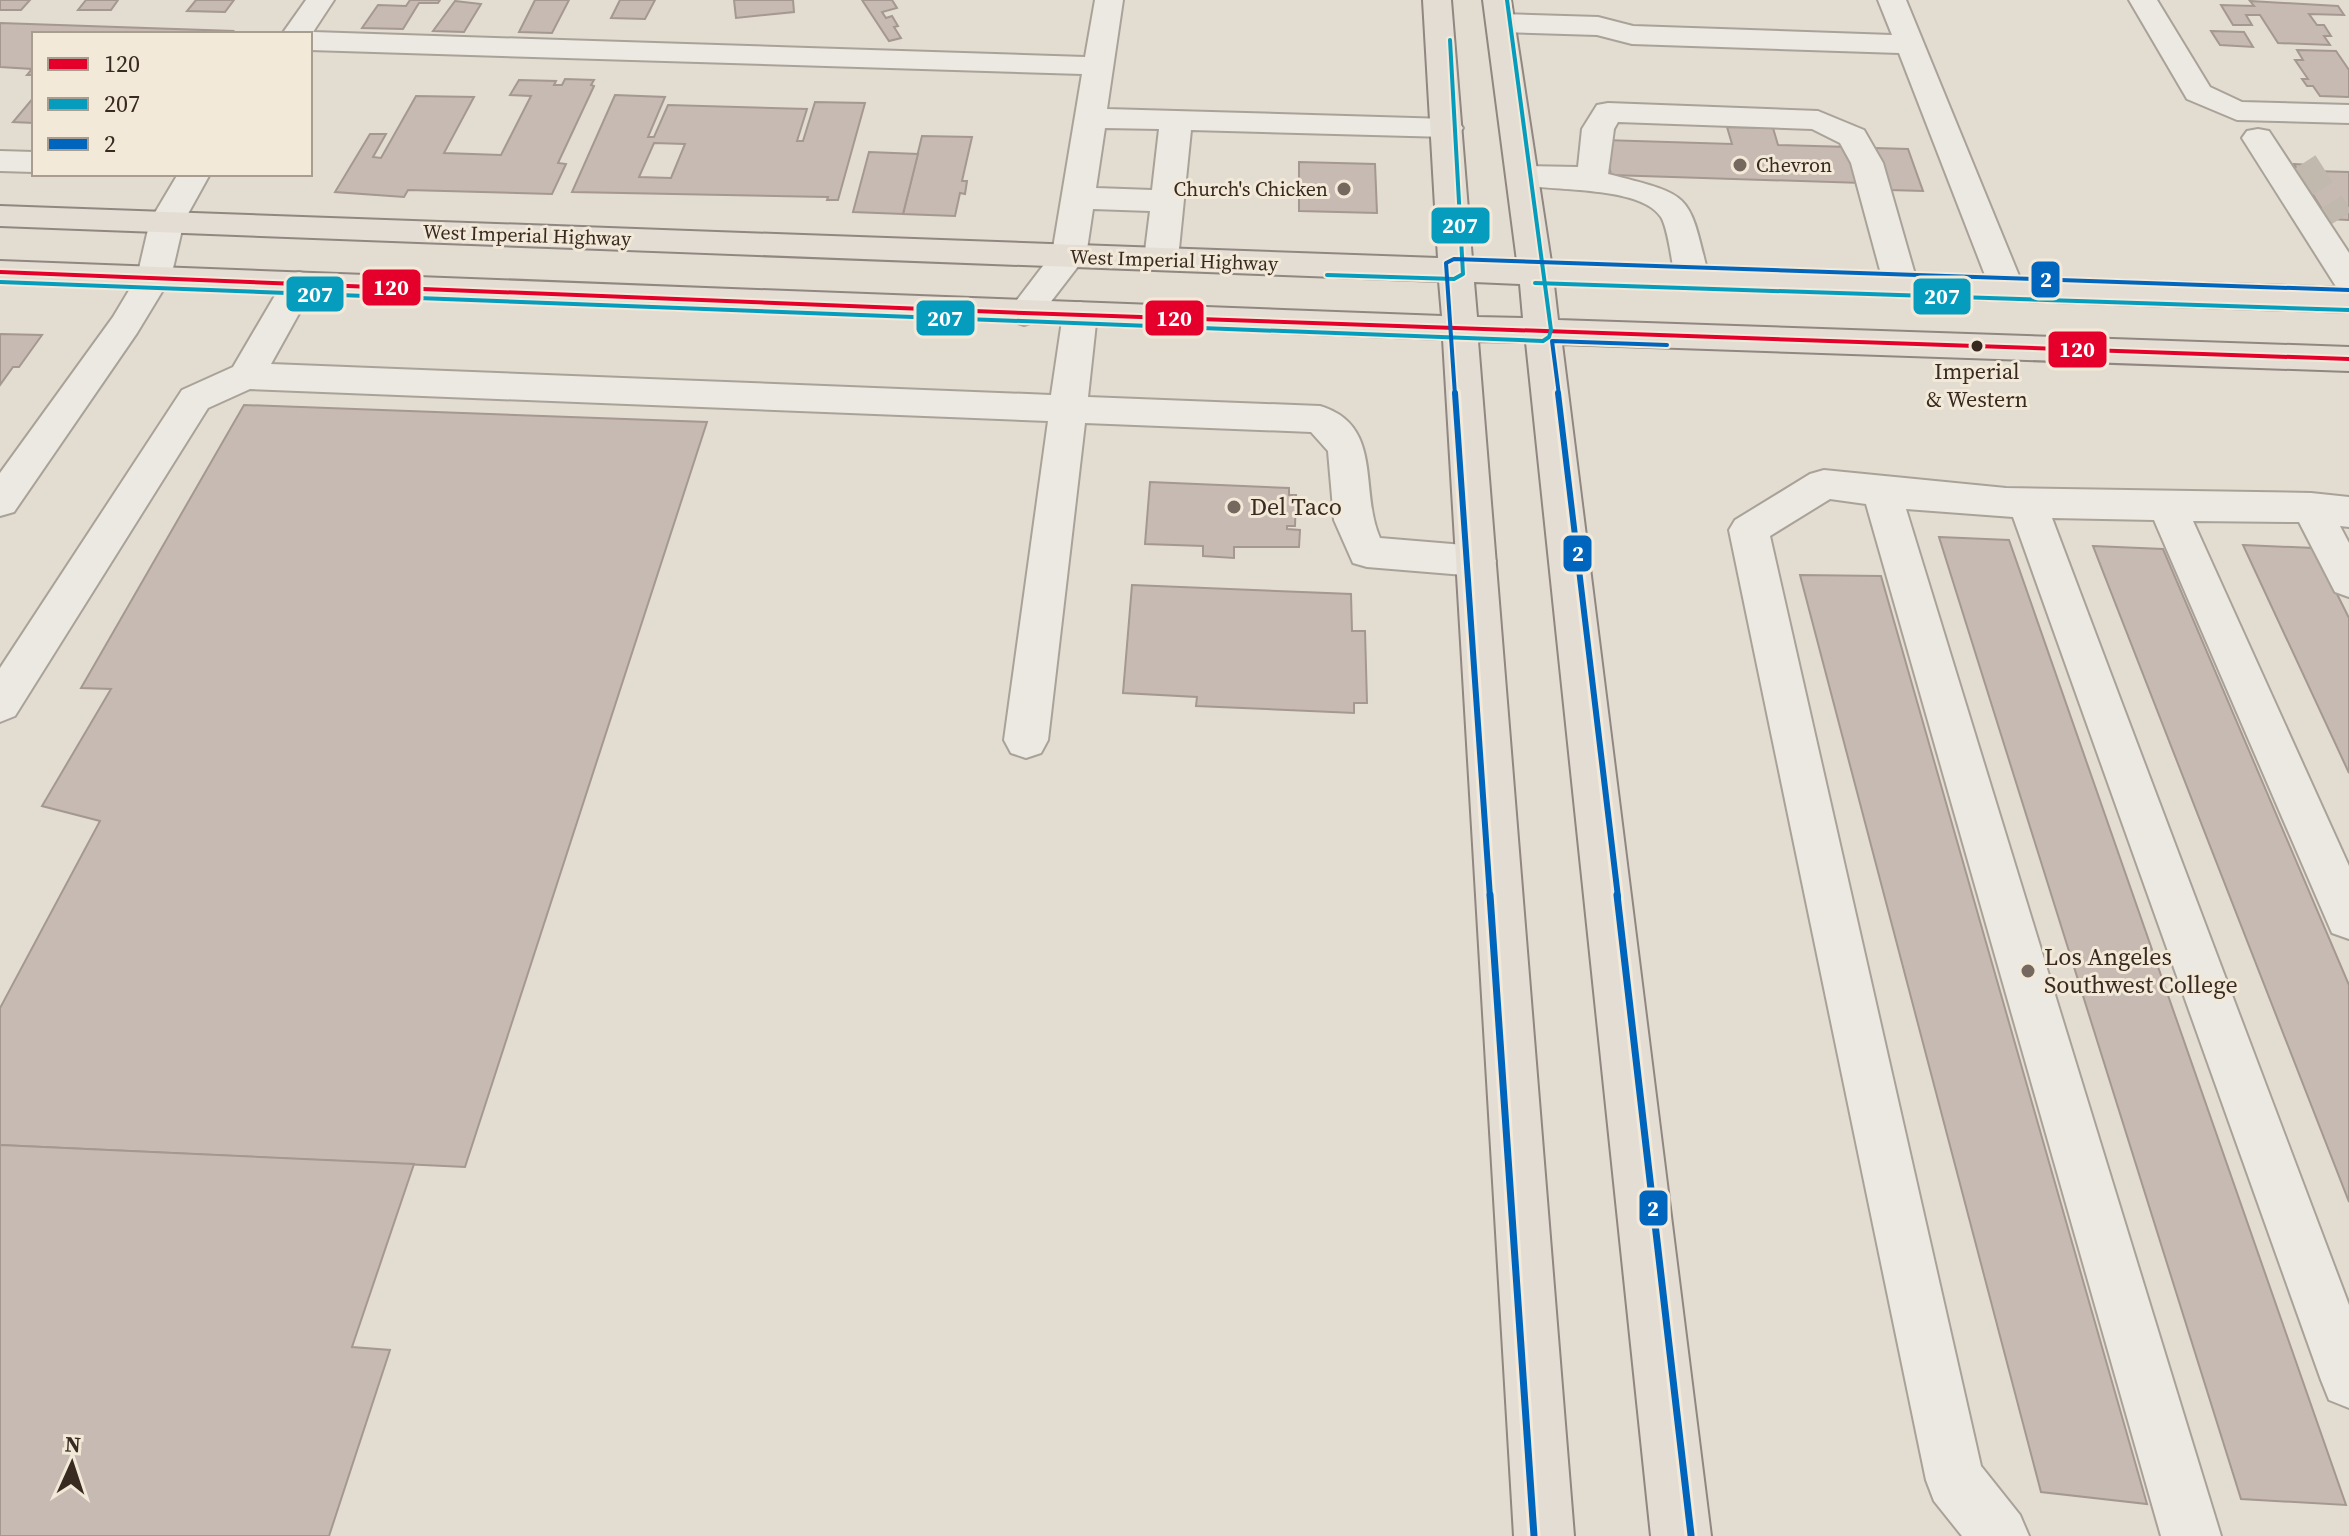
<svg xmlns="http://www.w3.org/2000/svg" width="2349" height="1536" font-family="'Source Serif 4',serif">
<rect width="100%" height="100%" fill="#e3dcd1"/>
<g fill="#c7bab2" stroke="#a49890" stroke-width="2" fill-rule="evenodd">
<path d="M0,0h30l-9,10h-21z"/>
<path d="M86,0h32l-7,10h-33z"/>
<path d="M196,0h38l-9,12 -38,-1z"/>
<path d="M410,0h30l-2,3h-19l-16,26 -41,-1 16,-23 28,1z"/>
<path d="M535,0h34l-17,33 -33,-1z"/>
<path d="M620,0h35l-10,19 -34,-1z"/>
<path d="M734,0h59l1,12 -58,6z"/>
<path d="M862,0h30l5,8 -15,4 4,6 6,-2 6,10 -4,1 7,11 -12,3z"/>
<path d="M455,1l26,3 -17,28 -31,-1z"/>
<path d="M2250,1l88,5 6,9 -35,-1 8,11h7l7,11h-7l6,9 -52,-2 -18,-28h-14l6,10h-19l-12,-20 33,1z"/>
<path d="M0,23l233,8 -2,3h-197v41h-7l5,-6 -32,-2z"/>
<path d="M2211,31l33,1 9,15 -33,-2z"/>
<path d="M2297,50l39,1 13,19v27l-29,-1 -7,-10h-6l-5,-7h6l-13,-19h8z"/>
<path d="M565,79l29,1 -3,5 3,1 -36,77 8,1 -14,30 -144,-4 -4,7 -69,-5 35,-58h16l-13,23 8,1 35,-62 58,1 -30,56 57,2 30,-59 -21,-1 9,-15 37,1 -2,4h8z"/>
<path d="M615,95l50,2 -17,40h6l14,-32 139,4 -10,32h6l12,-39 50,1 -27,97h-11l1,-3 -256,-5zM654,143l31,1 -14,34 -32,-1z"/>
<path d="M34,97v26l-21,-1z"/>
<path d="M1727,127l46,1 5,17 72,2 12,36 -251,-8 -7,-35 128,4z"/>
<path d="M922,136l50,1 -10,44h5l-2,13 -5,-1 -5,23 -52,-2z"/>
<path d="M1875,148l33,1 15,42 -34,-1z"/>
<path d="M869,152l49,2 -15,60 -50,-2z"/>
<path d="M1299,162l76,2 2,49 -78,-2z"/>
<path d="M2294,164l17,1 3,6 35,1v48l-21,-1z"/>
<path d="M0,334l42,1 -23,32h-6l-13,18z"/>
<path d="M244,405l463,17 -242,745 -465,-22v-137l100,-187 -58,-15 69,-117 -30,-1z"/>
<path d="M1150,482l139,6v7h7l-1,31h-8v3l13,1 -1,17h-65v11l-31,-2v-10l-58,-2z"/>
<path d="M1939,537l70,3 337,965 -105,-6z"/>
<path d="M2243,545l71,3 35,70v155z"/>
<path d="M2093,546l70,3 186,436v217z"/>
<path d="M1800,575l81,1 266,928 -106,-12z"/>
<path d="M1132,585l219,9 1,37h13l2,72h-13v10l-158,-7 1,-9 -74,-4z"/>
<path d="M0,1145l414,19 -62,183 38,3 -61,186h-329z"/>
</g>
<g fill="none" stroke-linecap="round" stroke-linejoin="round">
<path stroke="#c1b8ae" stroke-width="32" stroke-dasharray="32 16" stroke-linecap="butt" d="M2302,164l36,56"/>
<defs>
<g id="minor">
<path d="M306,0h28l-21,32 772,25 10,-57h28l-16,109 340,10 11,2 5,7 -5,7 -11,2 -256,-7 -13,129 -5,8 -12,3 -12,-3 -5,-8 6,-48 -57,-2 -7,47 -50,65 -12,4 -12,-4 -5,-8 45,-59 30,-180 -772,-24v-16h-28zM1105,128l54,1 -7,61 -56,-2z"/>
<path d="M1878,0h28l118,288 -5,8 -12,3 -12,-3 -5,-8 -91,-235 -267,-9 -35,-9 -96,-3 -10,-3 -5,-6 5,-6 10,-3 97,3 35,9 259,9z"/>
<path d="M2129,0h28l53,87 32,15 107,3v18l-112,-3 -50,-21z"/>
<path d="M1608,103l210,8 46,19 19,33 35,122 -5,8 -12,3 -12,-3 -5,-8 -33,-122 -11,-20 -28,-14 -194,-7 -4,7 -6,45c86,22 80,18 101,104l-5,8 -12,3 -12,-3 -5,-8c-3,-15 -7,-50 -14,-61 -21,-33 -116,-25 -150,-34l-5,-7 5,-7 11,-3 56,1 4,-38 15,-24z"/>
<path d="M2258,129l11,2 80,122v38l-12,-3 -95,-150 5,-7z"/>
<path d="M0,151l34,1v20l-34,-1z"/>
<path d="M178,174h32l-26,47 -13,56 -34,56 -123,179 -14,4v-43l113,-156 24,-40 13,-56z"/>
<path d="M299,272l12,3 5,8 -45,81 780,31 12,-81 5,-8 12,-4 12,4 5,8 -9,83 232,9c64,19 39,85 60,132l96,8 14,4 6,11 -6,11 -14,4 -109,-9 -14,-4 -19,-43 -6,-69 -17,-19 -226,-9 -37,317 -7,13 -15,5 -15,-5 -7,-13 44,-319 -798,-32 -42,19 -193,308 -15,6v-54l182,-278 51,-23 54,-92z"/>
<path d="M1824,470l182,18 305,5 38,4v30l-9,-1 9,17v54l-14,-5 -36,-70 -106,-1 156,345v73l-17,-6 -178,-413 -102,-2 297,787v103l-20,-8 -8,-20 -308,-863 -107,-8 315,1027h-60l-295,-1032 -36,-5 -60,37 211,930 39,49 9,21h-67l-28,-35 -8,-21 -197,-950 6,-10 75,-46z"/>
</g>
<path id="major" d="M1423,0h28l21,259 45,2 -34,-261h28l40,262 798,26v24l-795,-27 4,35 791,27v24l-787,-27 149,1192h-60l-125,-1194 -48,-1 96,1195h-60l-71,-1197 -1443,-56v-22l1442,55 -3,-35 -1439,-55v-20l1438,52zM1474,282l46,2 3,34 -46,-1z"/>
</defs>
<use href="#minor" stroke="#a9a299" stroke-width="4"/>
<use href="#major" stroke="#8f8780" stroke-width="4"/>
<use href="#minor" fill="#ece8e2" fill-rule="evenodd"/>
<use href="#major" fill="#e4ddd4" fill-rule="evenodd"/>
<defs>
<path id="bus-1" d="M0,272l1024,41 1325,46"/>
<g id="bus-2">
<path d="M1327,275l127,4 9,-5 -13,-234"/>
<path d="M0,282l1543,59 6,-4 2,-7 -44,-330"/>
<path d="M1535,283l814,27"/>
</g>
<g id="bus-3-far2">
<path d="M1455,395l-9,-132 8,-4 895,31"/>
<path d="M1559,395l-7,-54 115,4"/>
</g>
<g id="bus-3-far1">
<path d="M1455,393l35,504"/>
<path d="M1558,393l60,504"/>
</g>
<g id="bus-3">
<path d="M1490,895l44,641"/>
<path d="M1617,895l74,640"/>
</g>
</defs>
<use href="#bus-1" stroke="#f3e9d8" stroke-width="8"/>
<use href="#bus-2" stroke="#f3e9d8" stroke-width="8"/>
<use href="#bus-3-far2" stroke="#f3e9d8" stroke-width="8"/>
<use href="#bus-3-far1" stroke="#f3e9d8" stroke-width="12"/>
<use href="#bus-3" stroke="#f3e9d8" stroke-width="13"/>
<use href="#bus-1" stroke="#e4002b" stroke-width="4"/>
<use href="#bus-2" stroke="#069cbd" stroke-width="4"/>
<use href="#bus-3-far2" stroke="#0065bd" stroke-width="4"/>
<use href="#bus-3-far1" stroke="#0065bd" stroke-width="6"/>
<use href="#bus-3" stroke="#0065bd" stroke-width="7"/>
</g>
<g fill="#74685f" stroke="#f3e9d8" stroke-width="3">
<circle cx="1740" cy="165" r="8"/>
<circle cx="1344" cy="189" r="8"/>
<circle cx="1234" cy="507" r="8"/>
<circle cx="2028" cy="971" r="8"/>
</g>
<circle fill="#382a21" stroke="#f3e9d8" stroke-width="3" cx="1977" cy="346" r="7"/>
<g text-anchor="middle" stroke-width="6" stroke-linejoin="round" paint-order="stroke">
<g font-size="20" fill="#382a21" stroke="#f3e9d8" text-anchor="start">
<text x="1756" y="172">Chevron</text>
<text x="1328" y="196" text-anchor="end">Church's Chicken</text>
</g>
<g font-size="20" fill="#382a21" stroke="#f3e9d8">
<text transform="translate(527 235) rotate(2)" y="7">West Imperial Highway</text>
<text transform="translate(1174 260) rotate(2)" y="7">West Imperial Highway</text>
</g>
<g font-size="22" fill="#382a21" stroke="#f3e9d8">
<text x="1977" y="379">Imperial<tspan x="1977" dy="28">&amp; Western</tspan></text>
</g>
<g font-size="24" fill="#382a21" stroke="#f3e9d8" text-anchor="start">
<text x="1250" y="515">Del Taco</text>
<text x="2044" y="965">Los Angeles<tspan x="2044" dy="28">Southwest College</tspan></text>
</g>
</g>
<g stroke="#f3e9d8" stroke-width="3">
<rect x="1430" y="206" width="61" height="39" rx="8" fill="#069cbd"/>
<rect x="2030" y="260" width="31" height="39" rx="8" fill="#0065bd"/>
<rect x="361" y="268" width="61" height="39" rx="8" fill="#e4002b"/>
<rect x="285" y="275" width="60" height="38" rx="8" fill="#069cbd"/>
<rect x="1912" y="277" width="60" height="39" rx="8" fill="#069cbd"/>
<rect x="915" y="299" width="61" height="38" rx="8" fill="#069cbd"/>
<rect x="1144" y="299" width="61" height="38" rx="8" fill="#e4002b"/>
<rect x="2047" y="330" width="61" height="39" rx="8" fill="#e4002b"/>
<rect x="1562" y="534" width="31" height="39" rx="8" fill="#0065bd"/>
<rect x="1638" y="1189" width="31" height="38" rx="8" fill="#0065bd"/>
</g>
<g font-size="22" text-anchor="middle" font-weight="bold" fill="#fff">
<text x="1460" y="233">207</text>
<text x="2046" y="287">2</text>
<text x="391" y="295">120</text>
<text x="315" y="302">207</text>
<text x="1942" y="304">207</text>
<text x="945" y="326">207</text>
<text x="1174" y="326">120</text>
<text x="2077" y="357">120</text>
<text x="1578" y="561">2</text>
<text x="1653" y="1216">2</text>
</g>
<rect x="32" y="32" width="280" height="144" fill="#f3e9d8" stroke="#a89d8f" stroke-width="2"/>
<rect x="48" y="58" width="40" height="12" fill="#e4002b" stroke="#a89d8f" stroke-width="2"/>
<text x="104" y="72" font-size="24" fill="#382a21">120</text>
<rect x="48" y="98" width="40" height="12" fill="#069cbd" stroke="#a89d8f" stroke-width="2"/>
<text x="104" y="112" font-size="24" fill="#382a21">207</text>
<rect x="48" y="138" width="40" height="12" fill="#0065bd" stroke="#a89d8f" stroke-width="2"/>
<text x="104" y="152" font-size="24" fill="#382a21">2</text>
<g transform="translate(72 1464) rotate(3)" stroke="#f3e9d8" stroke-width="6" paint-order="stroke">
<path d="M0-6L14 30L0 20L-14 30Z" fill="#382a21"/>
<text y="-12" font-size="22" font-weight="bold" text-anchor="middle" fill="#382a21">N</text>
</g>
</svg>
